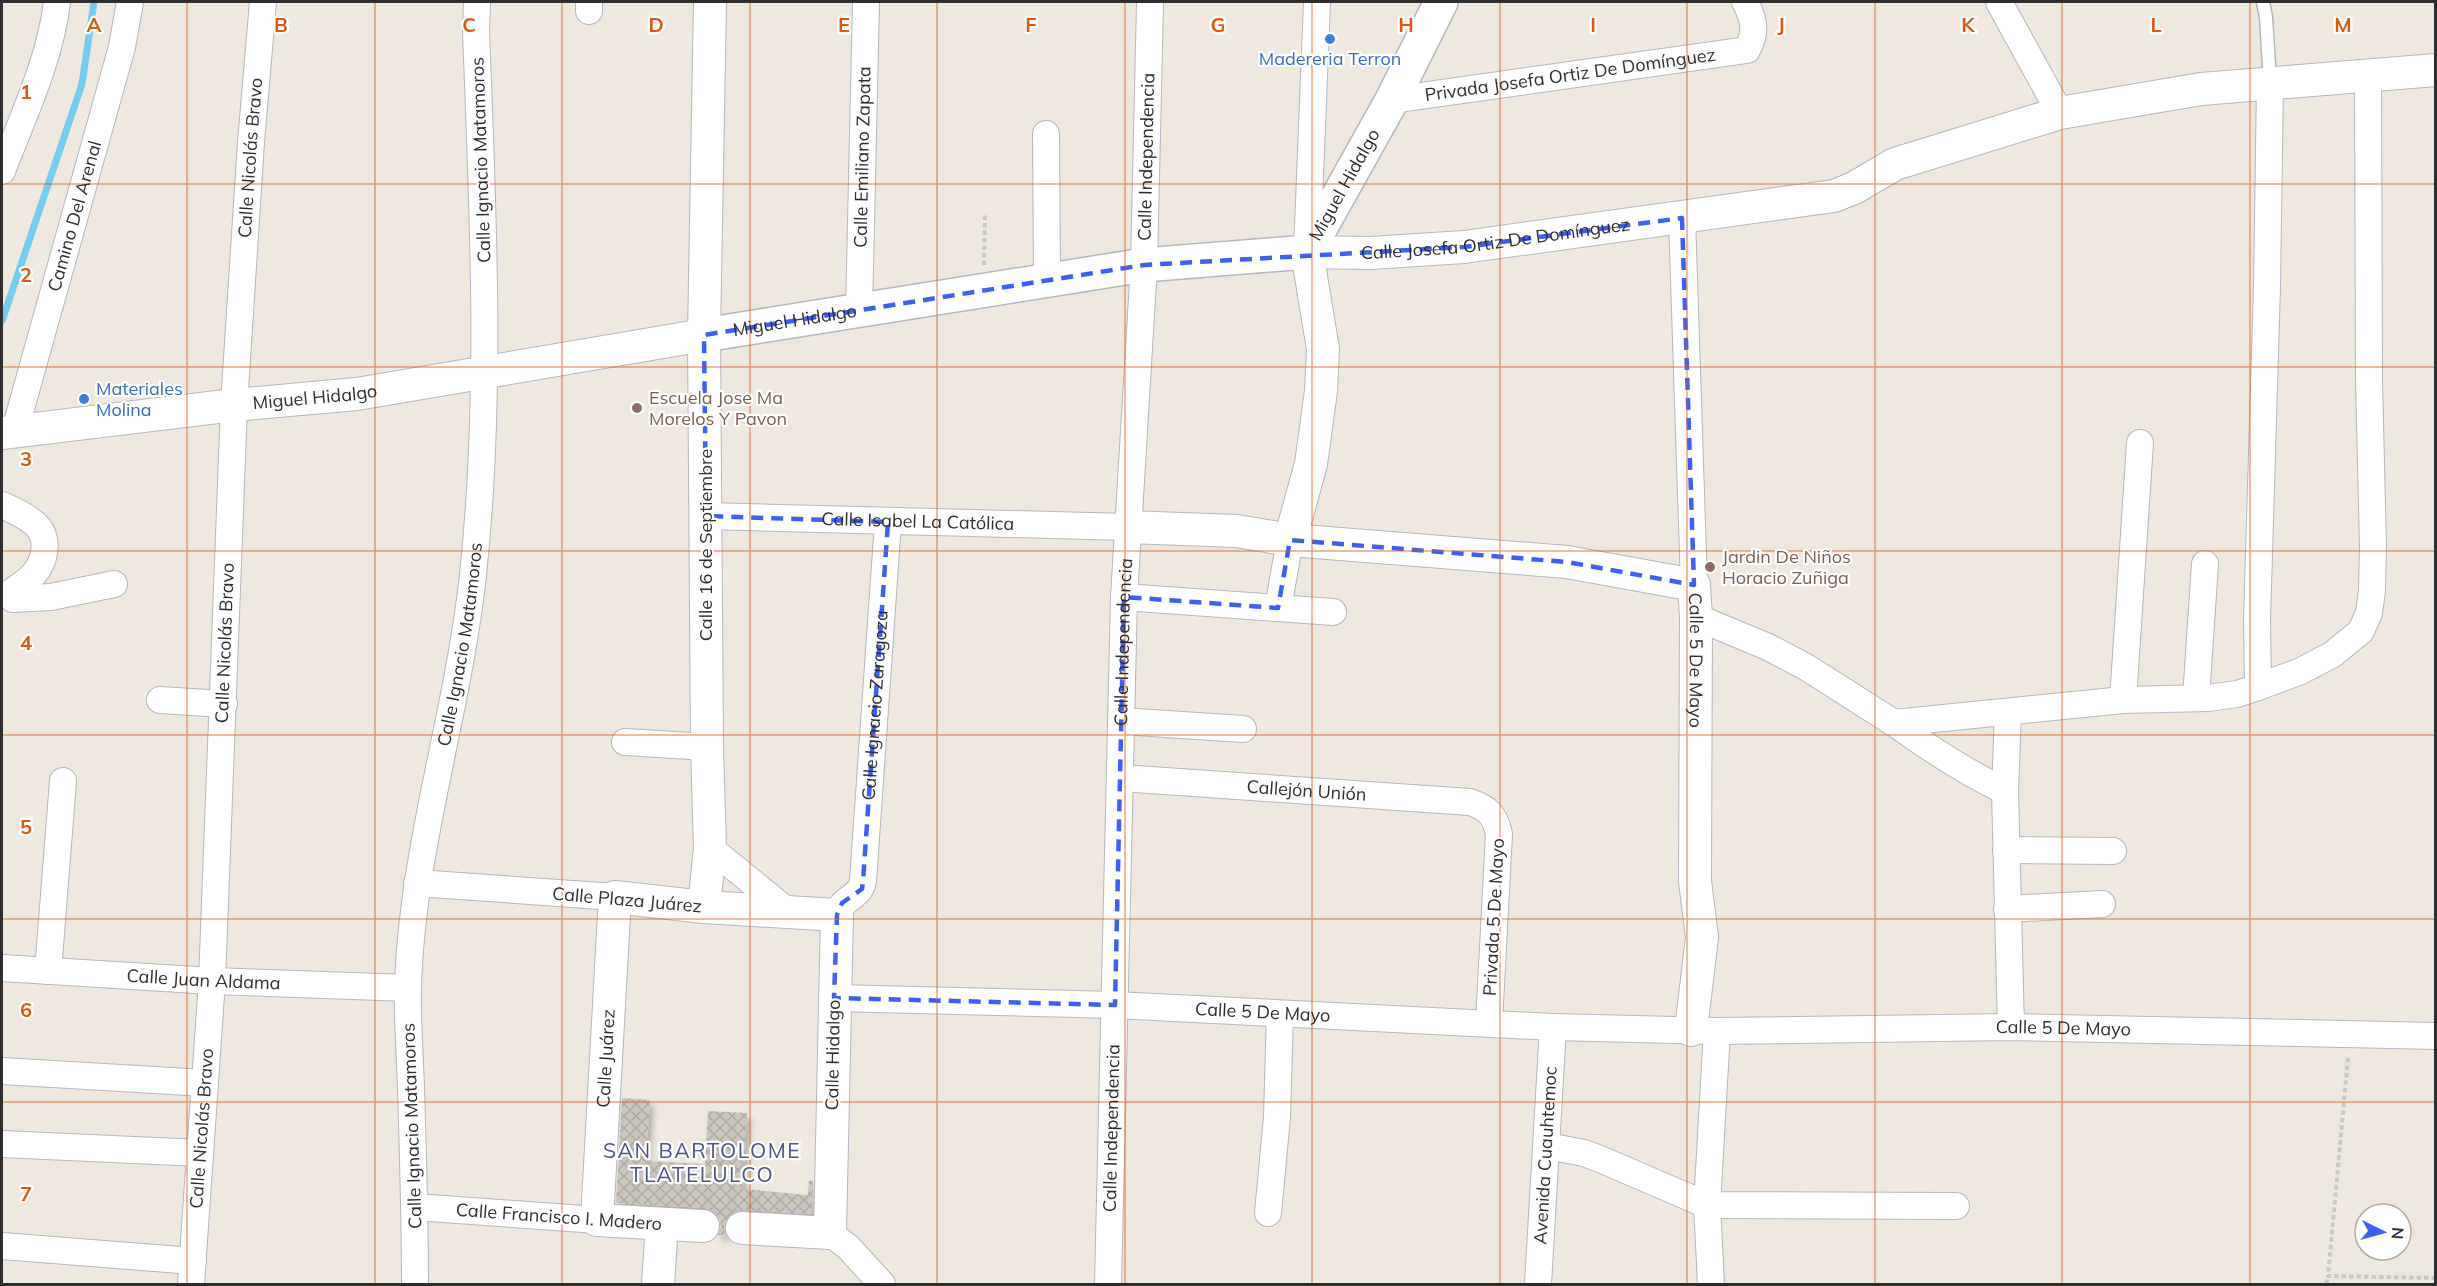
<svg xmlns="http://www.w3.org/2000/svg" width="2437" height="1286" font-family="Mulish,sans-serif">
<defs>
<pattern id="building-cross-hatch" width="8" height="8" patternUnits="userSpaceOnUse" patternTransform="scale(1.5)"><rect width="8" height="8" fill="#cac6bd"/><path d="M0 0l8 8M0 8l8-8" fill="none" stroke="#aeaaa3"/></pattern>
<filter id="shadow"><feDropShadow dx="3.5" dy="6" stdDeviation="3" flood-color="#0004"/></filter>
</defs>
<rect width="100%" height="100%" fill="#eee8df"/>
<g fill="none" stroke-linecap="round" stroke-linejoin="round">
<path stroke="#71cdf1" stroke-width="7" d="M2,321l80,-237 12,-82"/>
</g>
<path fill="url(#building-cross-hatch)" filter="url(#shadow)" d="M622,1098l28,2 -4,61 59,3 3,-53 39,2 -4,76 65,6 1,-14h4l-1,33 -69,-4 -9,2 -7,7 -3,9 2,7h-8l3,-9 -2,-9 -6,-6 -8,-3 -89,-5z"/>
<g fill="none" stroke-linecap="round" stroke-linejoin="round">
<defs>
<path id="service" d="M2263,2l3,15 4,66"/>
<g id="minor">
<path d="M1999,2l61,111"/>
<path d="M589,11v-9"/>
<path id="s1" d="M1392,100l355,-50c10,-18 7,-31 -2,-48"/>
<path d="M1046,134l1,147"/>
<path d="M2,171c21,-55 48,-110 55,-169"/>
<path d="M1682,218l12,367"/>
<path d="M1307,251l10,-249"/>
<path id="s2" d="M859,311l7,-309"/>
<path id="s3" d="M15,430l107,-383 8,-45"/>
<path d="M2,505c10,5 24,10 33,19 15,13 11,37 -2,51 -6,7 -15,12 -23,18l3,6 38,-2 63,-13"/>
<path id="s4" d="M706,516l421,11"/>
<path d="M1124,597l209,15"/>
<path d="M1278,608l12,-68"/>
<path d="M1696,617l72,30 38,20 88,56 229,-23 85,-2 29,-4 21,-7 -1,-66 10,-335 3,-203"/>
<path d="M2258,687l43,-16 32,-17 28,-23 8,-18 3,-22 1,-45 -4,-166 -1,-303"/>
<path d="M2196,698l9,-134"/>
<path d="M160,700l64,4"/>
<path d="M2123,700l17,-257"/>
<path d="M2008,713l-3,78 6,236"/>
<path d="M1121,721l122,8"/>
<path d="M1894,723c36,26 71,49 111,68"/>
<path d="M625,742l82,5"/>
<path id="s5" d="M1121,778l349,24c18,6 25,13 29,32l-10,189"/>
<path d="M710,848l80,65"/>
<path d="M2006,850l107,1"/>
<path d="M417,883l198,14"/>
<path d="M2007,909l95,-5"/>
<path id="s6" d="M837,915c4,-17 23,-17 26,-34l25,-359"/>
<path id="s7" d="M2,968l210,13 196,7"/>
<path d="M48,971l15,-190"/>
<path id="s8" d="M834,998l281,7 438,22 164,4 294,-4 425,9"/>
<path d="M2,1071l203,12"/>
<path d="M2,1144l198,9"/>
<path d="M1547,1146l37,7 16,6 107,46 249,1"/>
<path d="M415,1207l182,13"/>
<path d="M1268,1213l9,-96 3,-103"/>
<path d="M830,1233l18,14 34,37"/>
<path d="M2,1246l191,15"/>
<path id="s9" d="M191,1284l21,-303 22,-576 17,-263 12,-140"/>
<path id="s10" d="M415,1284c0,-65 -2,-130 -4,-196 -1,-33 -4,-67 -3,-101 4,-139 50,-273 65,-412 19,-180 10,-362 3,-543l1,-30"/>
<path id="s11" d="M1108,1284l16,-687 20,-332 6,-263"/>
<path id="s12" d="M1538,1284l15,-257"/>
<path d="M1711,1284l-4,-79 10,-174"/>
</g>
<g id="tertiary">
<path id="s13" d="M2,433l232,-28 123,-11 347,-59"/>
<path id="s14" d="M1127,527l110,4 53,9 277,22 127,23 2,32 -1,264 7,56 -11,93"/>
<path id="s15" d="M1290,540l21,-76 10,-73 2,-42 -16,-97 63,1 94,-6 370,-51 20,-8 41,-24 165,-51 141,-24 235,-19"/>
<path d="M704,907l6,-59 -3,-101 -3,-412 6,-333"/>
<path id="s16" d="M703,1226l-106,-6 18,-323 89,10 133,8 -7,318 -88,-5"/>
<path d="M658,1284l4,-60"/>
</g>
<g id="secondary">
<path id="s17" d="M704,335l440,-70 163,-13 85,-152 49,-98"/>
</g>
</defs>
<use href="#service" stroke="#b3b5c0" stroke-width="15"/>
<use href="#minor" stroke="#b3b5c0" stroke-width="28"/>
<use href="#tertiary" stroke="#b3b5c0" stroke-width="34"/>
<use href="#secondary" stroke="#b3b5c0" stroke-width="36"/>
<g stroke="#c8c8c8" stroke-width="4" stroke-dasharray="4.5 3" stroke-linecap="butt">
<path d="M984,265l1,-50"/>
<path d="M2348,1058l-20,218 108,2"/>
<path d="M2326,1284l2,-8"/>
</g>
<use href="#service" stroke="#fff" stroke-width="12"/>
<use href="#minor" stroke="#fff" stroke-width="26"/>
<use href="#tertiary" stroke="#fff" stroke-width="32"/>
<use href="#secondary" stroke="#fff" stroke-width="33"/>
</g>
<path fill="none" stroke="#3d5efd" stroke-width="4.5" stroke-dasharray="12 8" stroke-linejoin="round" d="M1682,218l12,367 -127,-23 -277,-22 -12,68 -154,-11 -9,408 -281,-7 3,-83 5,-12 20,-14 1,-8 25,-359 -182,-6 -2,-181 440,-70 320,-18z"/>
<path fill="none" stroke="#df570e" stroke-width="1.5" stroke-opacity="0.55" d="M187,2v1282M375,2v1282M562,2v1282M750,2v1282M937,2v1282M1125,2v1282M1312,2v1282M1500,2v1282M1687,2v1282M1875,2v1282M2062,2v1282M2250,2v1282M2,184h2434M2,367h2434M2,551h2434M2,735h2434M2,919h2434M2,1102h2434"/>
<g fill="#3f7fe0" stroke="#fff" stroke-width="2">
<circle cx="1330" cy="39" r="6"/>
<circle cx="84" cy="399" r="6"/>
</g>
<g fill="#8d6e63" stroke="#fff" stroke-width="2">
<circle cx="637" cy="408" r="6"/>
<circle cx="1710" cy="567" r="6"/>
</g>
<g text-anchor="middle" stroke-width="4.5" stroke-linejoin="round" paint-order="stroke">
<g font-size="18" fill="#366cbe" stroke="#fff">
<text x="1330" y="65">Madereria Terron</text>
<text x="96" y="395" text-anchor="start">Materiales<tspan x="96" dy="21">Molina</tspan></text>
</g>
<g font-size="18" fill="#2d2d2d" stroke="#fff">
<text dy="6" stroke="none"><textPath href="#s1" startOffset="180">Privada Josefa Ortiz De Domínguez</textPath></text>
<text dy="6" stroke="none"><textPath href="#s2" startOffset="154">Calle Emiliano Zapata</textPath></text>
<text dy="6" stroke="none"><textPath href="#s11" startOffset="1128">Calle Independencia</textPath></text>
<text dy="6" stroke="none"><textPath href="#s9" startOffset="1128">Calle Nicolás Bravo</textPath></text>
<text transform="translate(481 160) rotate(-92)" y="6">Calle Ignacio Matamoros</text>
<text dy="6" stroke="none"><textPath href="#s17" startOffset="686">Miguel Hidalgo</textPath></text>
<text dy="6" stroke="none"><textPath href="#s3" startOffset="222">Camino Del Arenal</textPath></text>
<text dy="6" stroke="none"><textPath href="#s15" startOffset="482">Calle Josefa Ortiz De Domínguez</textPath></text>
<text dy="6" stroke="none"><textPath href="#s17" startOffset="92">Miguel Hidalgo</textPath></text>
<text dy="6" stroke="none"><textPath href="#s13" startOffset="315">Miguel Hidalgo</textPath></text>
<text dy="6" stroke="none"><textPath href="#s4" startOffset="212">Calle Isabel La Católica</textPath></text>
<text transform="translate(706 545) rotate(-90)" y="6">Calle 16 de Septiembre</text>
<text dy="6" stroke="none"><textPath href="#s9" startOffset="642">Calle Nicolás Bravo</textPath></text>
<text dy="6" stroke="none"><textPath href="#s11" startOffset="642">Calle Independencia</textPath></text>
<text dy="6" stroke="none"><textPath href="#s10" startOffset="644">Calle Ignacio Matamoros</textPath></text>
<text dy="6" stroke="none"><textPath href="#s14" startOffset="646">Calle 5 De Mayo</textPath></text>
<text dy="6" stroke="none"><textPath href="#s6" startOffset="220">Calle Ignacio Zaragoza</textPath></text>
<text dy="6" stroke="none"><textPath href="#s5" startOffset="186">Callejón Unión</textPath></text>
<text transform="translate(627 900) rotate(5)" y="6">Calle Plaza Juárez</text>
<text transform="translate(1494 917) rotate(-87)" y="6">Privada 5 De Mayo</text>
<text dy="6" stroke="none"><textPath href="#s7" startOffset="202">Calle Juan Aldama</textPath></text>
<text dy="6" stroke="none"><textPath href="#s8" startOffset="429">Calle 5 De Mayo</textPath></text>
<text dy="6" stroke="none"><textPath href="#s8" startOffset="1230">Calle 5 De Mayo</textPath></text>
<text transform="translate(833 1055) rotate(-89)" y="6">Calle Hidalgo</text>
<text dy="6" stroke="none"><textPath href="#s16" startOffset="268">Calle Juárez</textPath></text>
<text transform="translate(412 1126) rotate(-92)" y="6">Calle Ignacio Matamoros</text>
<text dy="6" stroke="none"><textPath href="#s9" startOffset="156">Calle Nicolás Bravo</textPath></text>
<text dy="6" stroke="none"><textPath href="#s11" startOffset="156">Calle Independencia</textPath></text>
<text dy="6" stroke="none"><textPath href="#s12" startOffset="129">Avenida Cuauhtemoc</textPath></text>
<text transform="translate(559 1217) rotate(4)" y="6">Calle Francisco I. Madero</text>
</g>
<g font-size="18" fill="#785e54" stroke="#fff" text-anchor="start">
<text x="649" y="404">Escuela Jose Ma<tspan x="649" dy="21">Morelos Y Pavon</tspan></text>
<text x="1722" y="563">Jardin De Niños<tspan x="1722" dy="21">Horacio Zuñiga</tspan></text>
</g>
<g font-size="21" letter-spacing="1.5" fill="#4b547f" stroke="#fff">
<text x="702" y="1158">SAN BARTOLOME<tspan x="702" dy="24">TLATELULCO</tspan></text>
</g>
</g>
<g font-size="20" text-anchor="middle" font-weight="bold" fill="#df570e" stroke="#fff" stroke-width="4.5" stroke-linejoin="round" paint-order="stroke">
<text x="94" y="32">A</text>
<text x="281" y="32">B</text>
<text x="469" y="32">C</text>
<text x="656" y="32">D</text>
<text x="844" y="32">E</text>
<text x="1031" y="32">F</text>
<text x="1218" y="32">G</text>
<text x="1406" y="32">H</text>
<text x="1593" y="32">I</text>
<text x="1781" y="32">J</text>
<text x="1968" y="32">K</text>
<text x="2156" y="32">L</text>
<text x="2343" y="32">M</text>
<text x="26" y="99">1</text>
<text x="26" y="282">2</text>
<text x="26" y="466">3</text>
<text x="26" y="650">4</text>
<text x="26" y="834">5</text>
<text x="26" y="1017">6</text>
<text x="26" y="1201">7</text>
</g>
<rect width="2437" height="1286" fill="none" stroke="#2d2d2d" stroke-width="6"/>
<g transform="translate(2383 1232) rotate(95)"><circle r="28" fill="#ffffff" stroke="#ababab" stroke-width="1.5"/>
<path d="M0-4.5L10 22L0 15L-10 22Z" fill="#3d5efd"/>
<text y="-9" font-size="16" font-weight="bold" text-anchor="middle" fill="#2d2d2d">N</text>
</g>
</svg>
